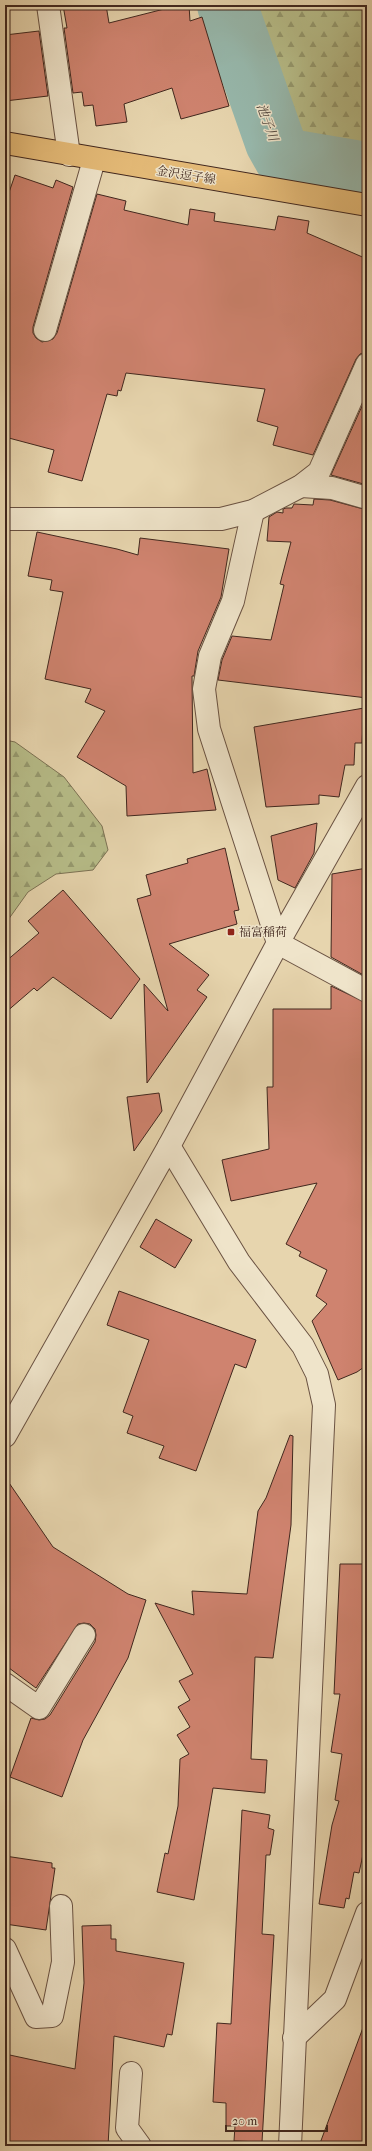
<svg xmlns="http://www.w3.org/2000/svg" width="372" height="2151" font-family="'IM FELL French Canon','Noto Serif JP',serif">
<defs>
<pattern id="forest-firs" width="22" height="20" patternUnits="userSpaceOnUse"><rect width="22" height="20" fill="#b7bd89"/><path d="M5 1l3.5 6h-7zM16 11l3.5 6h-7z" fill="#969a6f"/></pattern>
</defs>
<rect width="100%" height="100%" fill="#e7d5ae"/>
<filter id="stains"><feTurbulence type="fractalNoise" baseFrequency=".005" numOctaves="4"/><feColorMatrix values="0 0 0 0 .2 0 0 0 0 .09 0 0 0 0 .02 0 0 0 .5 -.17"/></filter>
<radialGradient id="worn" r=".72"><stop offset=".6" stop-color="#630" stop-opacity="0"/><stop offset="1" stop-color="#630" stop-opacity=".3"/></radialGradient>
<g fill="url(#forest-firs)" stroke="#7c7254">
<path d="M241,5h126v153l-81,-13z"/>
<path d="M5,740l10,2 49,35 38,49 6,24 -15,20 -37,4 -28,18 -20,28h-3z"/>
</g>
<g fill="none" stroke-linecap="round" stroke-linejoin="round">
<path stroke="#97b8ac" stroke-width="60" d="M227,5l48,137 9,16 83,14"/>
</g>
<g fill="#cf836f" stroke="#41271e">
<path d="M63,5h43l3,18 71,-18h9l1,16 12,-4 27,89 -48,13 -9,-31 -48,16 3,18 -31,4 -3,-21 -9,1 -2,-14 -9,1 -9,-65h3z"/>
<path d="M39,31l9,65 -43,5v-66z"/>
<path d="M15,175l38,13 3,-8 17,7 -40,140v6l3,5 6,4 11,-3 4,-6 40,-139 29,7 -2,9 64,15 2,-16 25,4 -1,8 61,9 3,-14 31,5 -2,12 60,26v93l-7,2 -4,5 -43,96 -40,-10 5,-18 -21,-6 8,-32 -139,-16 -5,18 -3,-1 -1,6 -10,-2 -25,87 -34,-9 6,-22 -49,-13v-233z"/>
<path d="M367,395v90l-36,-10z"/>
<path d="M314,499l16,1 37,10v188l-149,-18 4,-20 10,-24 39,4 13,-55 -4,-1 11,-42 -24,-1 2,-24 8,-5 6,1v-4l3,-1h6l2,-4 19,1z"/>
<path d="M37,532l80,17 21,6 2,-17 89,11 -8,48 -23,54 -4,25h-2l1,97 14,-4 9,41 -89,6 -1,-30 -49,-29 28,-46 -20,-9 6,-13 -46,-10 18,-87 -13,-2 2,-10 -24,-4z"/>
<path d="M364,708l-2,35h-7l-1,22h-9l-6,32 -20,-2v9l-53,3 -12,-80z"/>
<path d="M317,823l-3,30 -19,35 -17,-8 -7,-44z"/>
<path d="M225,848l14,62 -5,1 3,13 -68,20 40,31 -12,15 10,7 -60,86 -3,-99 24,27 -31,-112 14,-4 -5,-20 42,-12 -1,-4z"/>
<path d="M367,868v109l-36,-20 1,-83z"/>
<path d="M63,890l77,89 -29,40 -58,-42 -16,14 -3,-3 -29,25v-51l34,-29 -11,-12z"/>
<path d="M331,986l36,17v362l-10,7 -19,8 -26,-59 15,-17 -11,-8 11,-26 -28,-14 2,-4 -15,-8 31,-61 -86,18 -9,-41 47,-11 -2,-62h6v-78h58z"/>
<path d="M159,1093l3,18 -28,40 -7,-54z"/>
<path d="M156,1219l36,21 -17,28 -35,-21z"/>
<path d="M119,1291l137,49 -10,28 -11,-4 -39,107 -37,-13 5,-12 -37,-13 6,-17 -10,-4 26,-72 -42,-15z"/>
<path d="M290,1435l3,1 -2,89 -18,133 -18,-1 -4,102 16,1 -2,33 -52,-5 -19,112 -37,-8 8,-39 3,1 10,-48 2,-47 9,-5 -12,-19 13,-8 -12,-20 12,-7 -11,-19 14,-7 -38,-71 39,12 -2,-24 55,3 11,-83 8,-13z"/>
<path d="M5,1477l48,70 75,47 18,6 -18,58 -45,82 -21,57 -52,-20 21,-59 8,2 6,-1 5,-4 45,-73 1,-7 -1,-6 -5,-5 -6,-1 -6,1 -42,64 -31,-23z"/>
<path d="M340,1564h27v272l-8,37 -5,-1 -5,27 -3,-1 -2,10 -25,-4 13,-79 7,-24 -4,-1 7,-46 -11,-2 9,-58h-6z"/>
<path d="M242,1810l28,5 -2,13 6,2 -4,25h-4l-4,79 12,1 -12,207 -28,-1 1,-15h-9v-23l-13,-1 4,-79 14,1z"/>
<path d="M5,1856l47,7v5h3l-9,62 -41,-6z"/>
<path d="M111,1925v14h5v12l68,12 -12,72 -5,-1 -3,13 -50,-11 -6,110h-103v-92l70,15 9,-86 -2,-57z"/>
<path d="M364,2025h3v121h-48z"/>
</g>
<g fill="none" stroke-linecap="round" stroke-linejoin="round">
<defs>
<g id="minor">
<path d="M48,5l21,150"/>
<path d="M45,330l49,-170"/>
<path d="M301,486l31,2 35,10"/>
<path d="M253,511l-20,90 -23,55 -6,33 5,40 69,214 89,48"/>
<path d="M5,519h216l32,-8 48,-25 18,-14 48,-108"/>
<path d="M169,1146l70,116 64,84 14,28 7,31 -34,741"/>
<path d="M5,1436l164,-290 109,-203 89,-157"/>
<path d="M5,1684l34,24 45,-73"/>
<path d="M5,1949l31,68 16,-1 11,-54 -2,-56"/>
<path d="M294,2038l41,-39 32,-86"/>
<path d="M131,2073l-4,55 13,18"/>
</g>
<path id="major" d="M5,143l362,62"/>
</defs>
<use href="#minor" stroke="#6a5242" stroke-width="24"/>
<use href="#major" stroke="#41271e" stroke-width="24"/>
<use href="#minor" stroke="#efe4ca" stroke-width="22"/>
<use href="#major" stroke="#e4ba77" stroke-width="22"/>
</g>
<rect fill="#8f2418" stroke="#efe4ca" stroke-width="1.5" x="227" y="928" width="8" height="8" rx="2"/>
<g text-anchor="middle" stroke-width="3" stroke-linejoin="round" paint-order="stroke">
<g font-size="12" fill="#41271e" stroke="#efe4ca">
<text transform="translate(186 175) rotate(9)" y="4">金沢逗子線</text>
</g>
<g font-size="12" fill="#41271e" stroke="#efe4ca" text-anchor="start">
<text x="239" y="936">福富稲荷</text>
</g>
<g font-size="13" font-style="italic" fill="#564b42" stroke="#efe4ca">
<text transform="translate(268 122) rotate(70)" y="5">池子川</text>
</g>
</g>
<rect width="372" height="2151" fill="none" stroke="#e7d5ae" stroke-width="20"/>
<rect x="6" y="6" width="360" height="2139" fill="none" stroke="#41271e" stroke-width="2"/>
<rect x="10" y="10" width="352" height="2131" fill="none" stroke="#41271e"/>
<path d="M226 2125v6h101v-6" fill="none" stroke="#41271e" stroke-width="2"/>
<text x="232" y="2125" font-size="12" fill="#41271e" stroke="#efe4ca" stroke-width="3" paint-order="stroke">20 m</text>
<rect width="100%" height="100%" filter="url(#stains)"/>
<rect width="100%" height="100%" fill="url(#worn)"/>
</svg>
